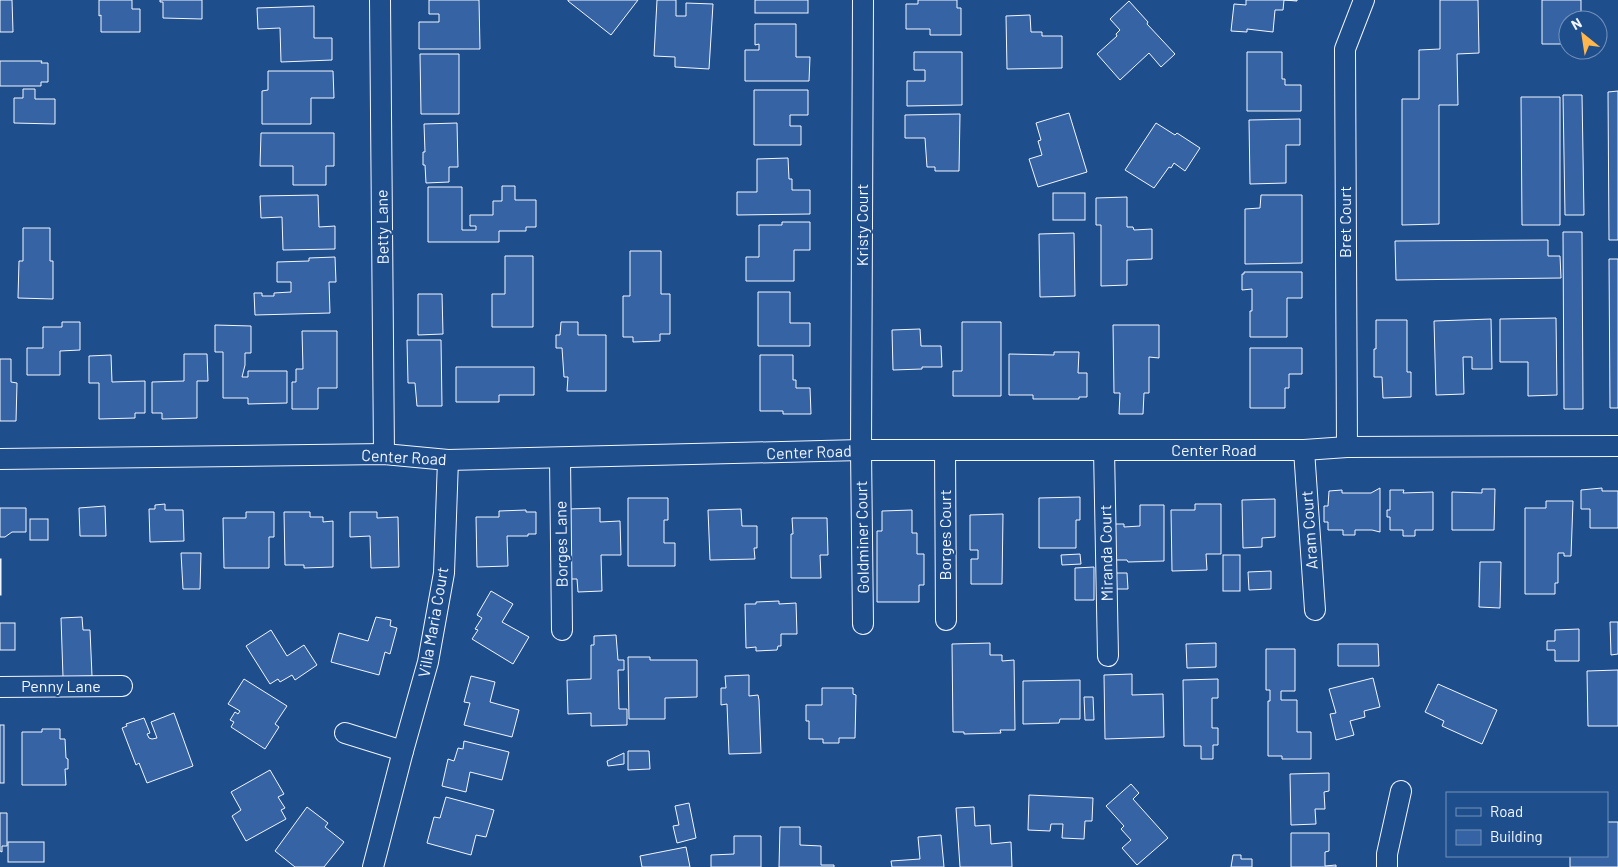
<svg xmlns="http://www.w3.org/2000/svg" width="1618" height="867" font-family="Barlow,sans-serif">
<rect width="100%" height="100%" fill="#1f4e8c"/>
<g fill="#3563a3" stroke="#f2f6ff">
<path d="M0,0h12l1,32h-13z"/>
<path d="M99,0h33v9h8v23h-39v-17l-2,1z"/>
<path d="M160,0h42v19l-39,-1v-16h-3z"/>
<path d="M429,0h50l1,49h-61v-27h20v-8h-10z"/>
<path d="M568,0h70l-27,35 -43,-34z"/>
<path d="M657,0h19v16h10v-13l27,1 -4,65 -34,-2v-10l-21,-1z"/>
<rect x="755" y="0" width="53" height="13"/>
<path d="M918,0h39v8h4v27h-31v-6h-24v-25h12z"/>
<path d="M1246,0h51v1l-13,-1 -1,10h-8l-2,22 -26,-3v3l-16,-1 3,-27 12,1z"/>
<path d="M1440,0h38l1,53 -22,1 1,51h-19v119l-37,1v-126h17v-49l21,-1z"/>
<path d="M1542,0h39v20h-13v24h-26z"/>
<path d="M1129,1l19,21 -1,2 28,30 -14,13 -12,-14 -29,27 -23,-26 20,-18 -1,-2 4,-4 -10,-11z"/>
<path d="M314,6v32h18v22l-51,2 -1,-34 -22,1 -1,-21z"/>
<path d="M1030,15l1,17h11v4h20v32l-55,1 -1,-53z"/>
<path d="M755,24h41v33h14l-1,24h-64v-31h14v-6l-4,1z"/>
<path d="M914,52h48v53l-55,1v-25h18v-11h-11z"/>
<path d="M1247,52h35v27h3v6h16v26h-54z"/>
<path d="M420,54h39v60h-38z"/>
<path d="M0,61h42l-1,2h7v19h-7v4h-41z"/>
<path d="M268,71h65l1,27h-23v26h-49v-33l6,-1z"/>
<path d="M23,89h12v10h20v25l-41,-1v-25h9z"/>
<path d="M754,90h54v25h-18v11h11v19h-47z"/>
<path d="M1618,91v149h-9l-1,-148z"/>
<path d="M1563,95h19l2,120h-19z"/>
<path d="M1521,97h39v128h-38z"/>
<path d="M1069,113l18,59 -49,15 -9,-28 13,-4 -4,-14 3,-1 -5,-17z"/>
<path d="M960,114l-1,57h-24v-4h-8l-2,-29h-20v-23z"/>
<path d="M1300,119v26h-14v38l-36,1 -1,-64z"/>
<path d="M457,123l1,44h-9v15l-23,1 -1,-18h-2v-13h2l-1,-28z"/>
<path d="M1156,123l19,12 2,-2 23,15 -15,23 -11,-8 -3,5 -2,-1 -15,21 -29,-18z"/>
<path d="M261,133h73v33h-8v19h-33v-19h-33z"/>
<path d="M788,158l1,21h3v11h18v24l-73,1v-23h20v-33z"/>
<path d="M502,186h13v14h21v27h-10v4h-27v11h-71v-55h34v43h14v-4h-6v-11h23v-14h9z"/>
<rect x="1053" y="193" width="32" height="27"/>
<path d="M318,195l1,32 16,-1v23l-52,1 -1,-33 -21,1 -1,-22z"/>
<path d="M1261,195h41v68l-57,1v-55l15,-1z"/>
<path d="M1127,197v30h6l1,3 18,-1v30l-25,1v25l-26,1v-61h-5v-27z"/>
<path d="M782,222h28v28h-16v31h-48v-24h13v-32h23z"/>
<path d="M23,228h27v33h3v38l-35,-1 1,-37h4z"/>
<path d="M1563,232h19l1,177h-19z"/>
<path d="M1074,233l1,63 -35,1 -1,-63z"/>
<path d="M1548,240v16h12l1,22 -165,2 -1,-39z"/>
<path d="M630,251h31v43h9v40h-10v7l-27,1v-5h-10v-41h7z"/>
<path d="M505,256h28v71h-41v-33h13z"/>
<path d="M335,257l1,25h-7l1,31 -75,2 -1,-22h8v3h12v-3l17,-1v-10h-14v-20l32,-1v-3z"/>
<path d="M1609,259h9v149h-8z"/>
<path d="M1244,272h58v26h-15v39h-37v-26h2v-22l-10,1v-16h2z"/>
<path d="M758,292h32v31h20v23h-52z"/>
<path d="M418,294h24l1,40 -25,1z"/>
<path d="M1556,318l1,77 -29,1v-34h-28v-43z"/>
<path d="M1491,319l1,50h-20v-12h-9l1,37 -28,1 -2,-74z"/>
<path d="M1376,320h31v52h4v25l-28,1 -1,-21h-8v-28h2z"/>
<path d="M62,322h18v28l-20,1v24h-33v-27h16v-21h19z"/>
<path d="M561,322h17v13h28v56h-39l1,-14h-4l-2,-29h-6v-13h4z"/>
<path d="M962,322h39v74h-48v-25h9z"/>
<path d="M215,325l36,1v27h-6v12l-3,12h6v-6h39v32l-39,1v-6h-25v-46h-8z"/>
<path d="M1113,325h46v33l-10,-1v36h-5l-1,21h-24l1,-21h-6z"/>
<path d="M920,329l1,17h20l1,21h-20v2l-29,1 -1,-40z"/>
<path d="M302,331h35v57h-19v21h-26v-27h4v-13h7z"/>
<path d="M407,340h34l1,66h-25l-2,-23h-7z"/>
<path d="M1250,348h52v26h-13v14h-4v20h-35z"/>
<path d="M1054,352h25l-1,21h9v24h-8v2h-46v-4h-24v-41l45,1z"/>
<path d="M184,354h23l1,27h-11v37l-35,1v-6h-10v-31l32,-1z"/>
<path d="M111,355l1,27 33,-1v32h-10v5l-36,1v-36h-10v-27z"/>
<path d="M760,355h33v25h3v8h14l1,26h-28v-3h-23z"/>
<path d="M0,359h11v23l6,1 -1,38h-16z"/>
<path d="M456,367h78v28h-35v7h-43z"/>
<path d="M1380,488v44l-8,-2h-17v5h-12v-5h-15v-8h-4v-16h4l1,-15 13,-1v3h29z"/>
<path d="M1602,488v3h16v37h-28v-19h-9v-19z"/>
<path d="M1482,489h13l-1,41h-42v-38l30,1z"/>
<path d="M1390,490h14l-1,3 30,-1v38h-18v6h-12v-6h-13v-13h-3v-7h3z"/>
<path d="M1080,497v23h-4v28h-37v-50z"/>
<path d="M628,498h40v22h-4v23h11v23h-47z"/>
<path d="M1275,499v38l-13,1v9l-19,1 -1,-48z"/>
<path d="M1546,501h27l-2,55h-7v-3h-6v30h-3v11h-30v-86h21z"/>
<path d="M165,504v6h18l1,31 -34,1 -1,-33h6v-4z"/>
<path d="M1195,504h26v50h-15l1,16 -35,1 -1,-61h24z"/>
<path d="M1140,505h24v56l-36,1 -1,-2h-13v-36h10v3l16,-1z"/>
<path d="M105,506l1,30h-26l-1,-28z"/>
<path d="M0,508h26v24h-14l-7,5h-5z"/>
<path d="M600,508v14l20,-1 1,34h-20l1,36 -24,1 -1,-13h-8l-1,-70z"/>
<path d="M741,509l1,17h15v22h-3l1,11 -45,1 -2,-50z"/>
<path d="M526,510v2h10v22h-8v2h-21l1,30 -31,1 -1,-50h23v-6z"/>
<path d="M912,510v23h5v21h7v31h-5v17h-42v-71h5v-20z"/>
<path d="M246,512h28v25h-5v31h-45l-1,-50h23z"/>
<path d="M284,512h26v5h13v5l10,-1v46l-29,1v-3h-19z"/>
<path d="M350,512h27v6l21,-1 1,50 -28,1 -1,-32 -20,1z"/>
<path d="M1003,514l-1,70h-31v-25h7v-9h-8v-35z"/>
<path d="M792,518h35l1,37h-8l1,23h-30v-44h2z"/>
<rect x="30" y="519" width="18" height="21"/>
<path d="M181,553h20l-1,36h-17z"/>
<path d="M1080,554l1,10 -19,1 -1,-10z"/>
<rect x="1223" y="555" width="17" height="36"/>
<rect x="0" y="559" width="1" height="36"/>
<path d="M1480,562h21l-1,46 -21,-1z"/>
<path d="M1094,567v33h-19v-32z"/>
<path d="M1271,571v18l-22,1 -1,-18z"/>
<path d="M1115,573h12l1,16h-12z"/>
<path d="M491,591l22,13 -11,18 27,15 -16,27 -41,-25 6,-9 -3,-1 7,-11 -5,-3z"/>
<path d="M779,601v3l17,-1 1,31h-16v12h-3l-1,4 -21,1v-4l-10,1 -1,-44h11v-2z"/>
<path d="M82,617l1,13h7l2,46 -29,1 -2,-59z"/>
<path d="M376,617l15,3 -1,6 7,2 -7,26 -5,-2 -6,23 -48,-13 8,-29 29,8z"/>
<path d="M1610,622h8v32l-7,1z"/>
<rect x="0" y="623" width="15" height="27"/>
<path d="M1579,629v32h-24v-11h-8v-9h8v-11z"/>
<path d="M271,630l16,26 17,-11 13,20 -22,15 -3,-5 -12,7 -2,-3 -8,5 -24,-38z"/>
<path d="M616,635l2,25h6v10h-6l1,39h8v16l-36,1v-13l-23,1 -1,-34 24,-1v-34h3v-9z"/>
<path d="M990,643v12h12v6l12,-1 1,70h-15l1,3 -37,1v-2h-11l-1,-88z"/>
<path d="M1216,643v24l-29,1 -1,-24z"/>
<path d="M1338,644h40l1,22h-41z"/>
<path d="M1266,649h29v42h-14v9h16v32h14v27h-29v-3h-14v-55h2v-11h-4z"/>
<path d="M628,657h22v3h47v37l-32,1v21h-36z"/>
<path d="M1618,670v56h-30l-1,-55z"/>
<path d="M1132,674v21l31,-1 1,43 -59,2 -1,-64z"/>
<path d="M749,675v21l9,-1 1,5 2,53 -32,1 -2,-50 -6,1v-17h5l-1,-12z"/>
<path d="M471,676l24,6 -5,20 29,8 -7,27 -48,-12 6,-22 -6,-1z"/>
<path d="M1373,678l7,29 -16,4 1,6 -15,4 4,14 -18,5 -6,-26 6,-1 -7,-24z"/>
<path d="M244,679l43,27 -12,18 4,3 -14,22 -34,-22 3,-5 -4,-2 5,-8 3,2 2,-3 -12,-7z"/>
<path d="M1218,679v19h-6v30h6v17h-5v14h-12v-13h-17l-1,-66z"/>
<path d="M1080,680v39h-20l-1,4 -36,1v-43z"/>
<path d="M1438,684l59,26 -15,34 -40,-18 2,-5 -19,-9z"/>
<path d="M822,688h31v6l3,1 -1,43h-16v5h-16v-4h-14v-18h-3v-16h16z"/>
<path d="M1084,697h9l1,23h-9z"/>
<path d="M174,713l19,53 -46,17 -8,-20 -3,2 -14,-37 5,-2 -1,-2 18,-6 6,15 -3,1 2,4 3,1 5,-1 -6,-16z"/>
<rect x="0" y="725" width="4" height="58"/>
<path d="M42,729h18v10h5l1,19 2,1v10h-3l1,16h-44v-53h20z"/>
<path d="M464,741l45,11 -7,28 -32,-8 -4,20 -24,-6 6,-27 6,2 4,-13 5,1z"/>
<path d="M628,751h21l1,18 -22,1z"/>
<path d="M624,753v11l-16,2 -1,-5z"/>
<path d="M270,770l14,24 -6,3 7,11 -4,2 5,9 -40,22 -14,-25 9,-6 -10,-18z"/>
<path d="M1329,773v18l-5,1 1,17h-10l1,15 -25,1 -1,-51z"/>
<path d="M1131,784l8,9 -6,6 35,39 -31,27 -15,-17 9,-8 -10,-11 3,-3 -18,-20z"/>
<path d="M1029,795l64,3 -1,23h-7l-1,18 -22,-1 1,-14h-12l-1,7 -22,-1z"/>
<path d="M446,797l48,13 -8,27 -10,-2 -5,20 -44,-12 7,-26 6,1z"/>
<path d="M689,803l7,35 -19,5 -4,-17 6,-1 -4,-19z"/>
<path d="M307,807l21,16 -3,4 19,15 -20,25h-29l-20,-16z"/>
<path d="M974,807l1,19 15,-1 1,19 20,-2 1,25h-52l-4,-59z"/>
<path d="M0,813h7v33h-5v6l-2,-1z"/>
<path d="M1607,822h11v45h-48v-11h37z"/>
<path d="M780,827h20v18l21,1v19h13v2h-55z"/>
<path d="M1291,833h38v18l-4,1v14l11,-1v2h-45z"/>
<path d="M941,835l3,32h-52l-1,-6 29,-2 -2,-22z"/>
<path d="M734,836h27v31h-50v-12l23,-1z"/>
<rect x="8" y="842" width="36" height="20"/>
<path d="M686,847l4,20h-48l-2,-11z"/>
<path d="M1233,855h8v4h11v8h-21z"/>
</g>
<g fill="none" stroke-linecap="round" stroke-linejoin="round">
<defs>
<g id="minor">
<path d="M380,0l4,454"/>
<path d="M1347,447l-2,-398 19,-49"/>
<path d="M945,450l1,170"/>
<path d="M1104,450l4,206"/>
<path d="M1304,450l11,160"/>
<path d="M560,458l2,172"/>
<path d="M0,459l384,-5 64,6 413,-10h443l43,-3 271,-1"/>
<path d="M863,624l-2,-174 2,-450"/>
<path d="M0,687l122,-1"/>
<path d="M345,733l58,18"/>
<path d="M373,867l30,-116 25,-89 16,-89 4,-113"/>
<path d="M1387,867v-13l14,-63"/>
</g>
</defs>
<use href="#minor" stroke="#f2f6ff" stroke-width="22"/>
<use href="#minor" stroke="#1f4e8c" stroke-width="20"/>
</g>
<g text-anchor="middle" stroke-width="4" stroke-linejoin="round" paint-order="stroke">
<g font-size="16" fill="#f2f6ff" stroke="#1f4e8c">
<text transform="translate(1345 222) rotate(-90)" y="6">Bret Court</text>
<text transform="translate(862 225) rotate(-90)" y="6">Kristy Court</text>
<text transform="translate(382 227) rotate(-91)" y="6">Betty Lane</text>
<text x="1214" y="456">Center Road</text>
<text transform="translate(809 452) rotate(-2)" y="6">Center Road</text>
<text transform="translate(404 457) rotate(3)" y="6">Center Road</text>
<text transform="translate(1309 530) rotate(-94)" y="6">Aram Court</text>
<text transform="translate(945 535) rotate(-90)" y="6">Borges Court</text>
<text transform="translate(862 537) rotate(-91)" y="6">Goldminer Court</text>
<text transform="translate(561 544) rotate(-91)" y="6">Borges Lane</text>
<text transform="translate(1106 553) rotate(-91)" y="6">Miranda Court</text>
<text transform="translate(433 622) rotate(-80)" y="6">Villa Maria Court</text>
<text x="61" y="692">Penny Lane</text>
</g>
</g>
<rect x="1446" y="792" width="162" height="65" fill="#1f4e8c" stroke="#7391ba"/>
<rect x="1456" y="808" width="25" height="8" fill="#1f4e8c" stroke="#7391ba"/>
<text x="1490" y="817" font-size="15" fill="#f2f6ff">Road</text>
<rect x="1456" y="830" width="25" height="15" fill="#3563a3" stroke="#7391ba"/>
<text x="1490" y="842" font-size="15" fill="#f2f6ff">Building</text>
<g transform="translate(1583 35) rotate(330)"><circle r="24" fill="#1f4e8c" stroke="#7391ba"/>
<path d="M0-4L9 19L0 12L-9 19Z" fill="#ffb74d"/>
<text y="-8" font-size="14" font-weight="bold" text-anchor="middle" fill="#f2f6ff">N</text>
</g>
</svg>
